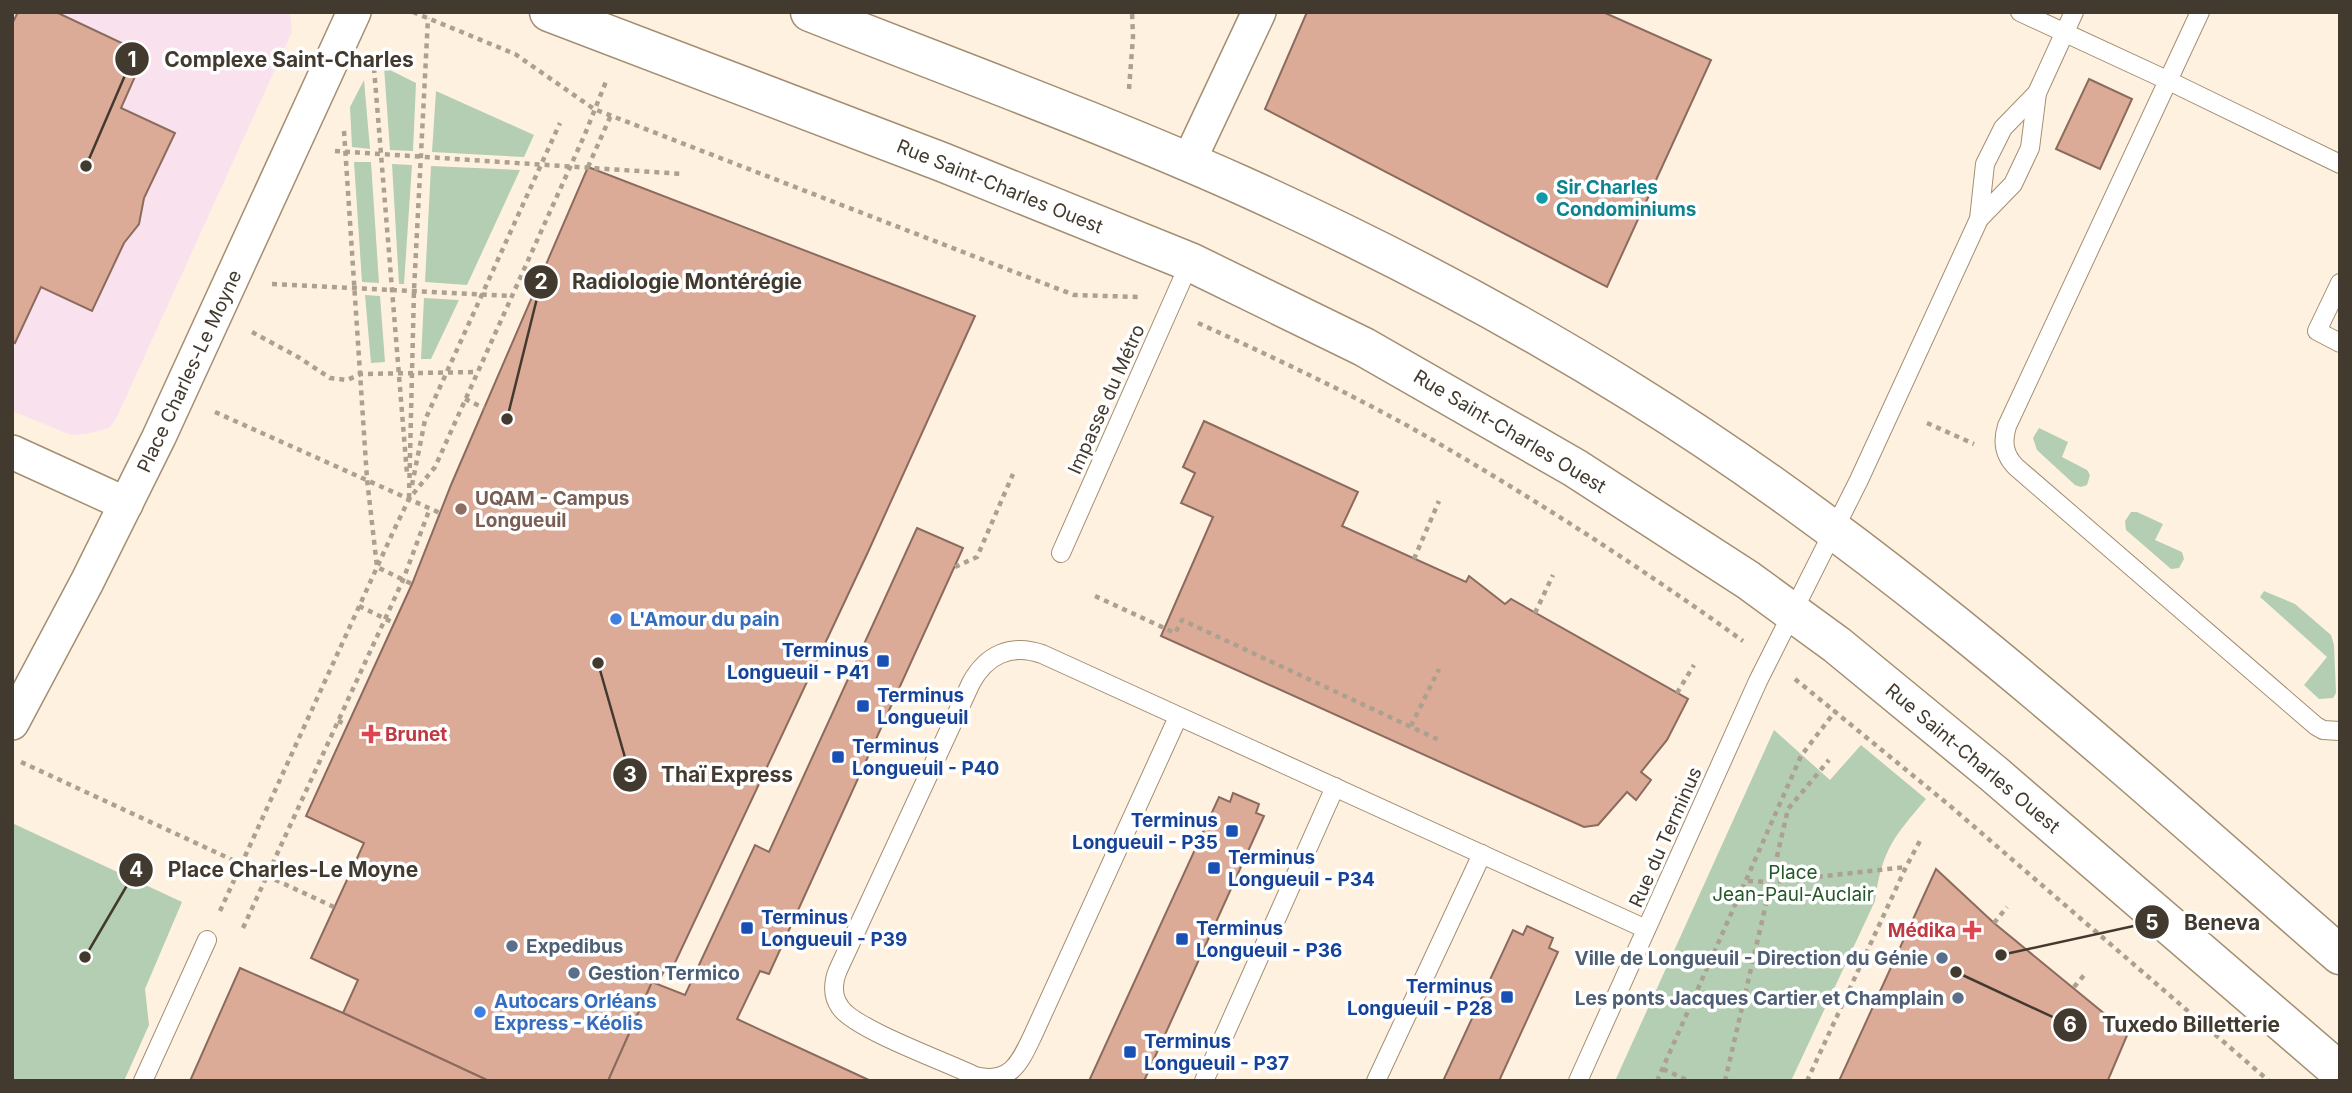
<svg xmlns="http://www.w3.org/2000/svg" width="2352" height="1093" font-family="Inter,sans-serif">
<rect width="100%" height="100%" fill="#fff1df"/>
<path fill="#f9e2ed" d="M12,12h275l4,6 1,14 -176,387 -7,9 -22,6 -16,1 -59,-24z"/>
<g fill="#b4ceb3">
<path d="M384,67l32,16 -3,68 -23,-1z"/>
<path d="M364,80l6,69 -18,-2 -2,-40z"/>
<path d="M436,91l98,44 -10,22 -92,-5z"/>
<path d="M354,162h17l8,121 -17,-1z"/>
<path d="M392,164l20,1 -8,119h-5z"/>
<path d="M431,166l89,4 -53,115 -42,-3z"/>
<path d="M365,295l15,1 5,66 -14,1z"/>
<path d="M424,298l35,2 -28,59h-10z"/>
<path d="M2039,428l29,14 -6,15 25,13 3,5 -3,10 -6,2 -6,-2 -38,-35 -4,-12z"/>
<path d="M2131,512h6l26,12 -8,16 27,12 2,7 -5,9 -8,1 -45,-39 -1,-9z"/>
<path d="M2264,591l31,13 36,31 3,10 2,48 -3,5 -14,1 -15,-14 23,-28 -67,-60z"/>
<path d="M1774,730l56,50 31,-35 65,54c-32,38 -44,50 -51,102l-84,180h-176z"/>
<path d="M12,823l170,79 -37,87 4,36 -25,56h-112z"/>
</g>
<g fill="#dcab97" stroke="#8b6b5e" stroke-width="2">
<path d="M18,12h38l89,42 -24,54 54,25 -31,65 -5,26 -15,19 -32,68 -51,-24 -26,56 -3,-2v-317z"/>
<path d="M1307,12h296l108,48 -104,227 -342,-178z"/>
<path d="M2089,79l43,20 -32,70 -44,-20z"/>
<path d="M588,167l387,149 -107,236 -195,415 -6,-3 -9,20 -6,-2 -44,99h-119l-146,-68 15,-33 -47,-22 53,-115 -58,-27 106,-232 39,-99z"/>
<path d="M1204,421l154,71 -16,34 124,56 3,-6 36,28 6,-5 177,100 -21,41 -26,32 10,8 -15,20 -9,-8 -29,33 -14,2 -423,-191 52,-119 -32,-14 14,-30 -12,-6z"/>
<path d="M917,528l46,20 -194,426 -9,-3 -23,48 134,62h-263l44,-99 33,13 70,-150 14,7z"/>
<path d="M1233,793l26,11 -3,9 8,3 -120,265h-55l130,-284 11,5z"/>
<path d="M1936,869l58,54 134,110 -20,47 3,1h-272z"/>
<path d="M1527,926l26,12 -4,10 9,4 -59,129h-56l70,-151 10,5z"/>
<path d="M240,968l103,45 146,68h-299z"/>
</g>
<g fill="none" stroke-linecap="round" stroke-linejoin="round">
<defs>
<g id="service">
<path d="M2020,12l149,69 171,83"/>
<path d="M2200,12l-193,414c-5,16 -3,29 9,41l300,259 7,4 17,1"/>
<path d="M1979,219l6,-55 18,-36 34,-35"/>
<path d="M2340,283l-23,48 23,12"/>
<path d="M1061,553l129,-291"/>
<path d="M1178,717l-145,318c-13,27 -22,50 -58,41 -28,-14 -121,-47 -135,-69 -8,-11 -7,-25 -2,-37l133,-287c15,-28 40,-40 71,-29l604,275"/>
<path d="M143,1081l64,-141"/>
<path d="M1204,1081l131,-294"/>
<path d="M1376,1081l106,-227"/>
<path d="M1578,1081l180,-400 101,-201 120,-261 34,-35 17,-36 7,-55 37,-81"/>
</g>
<g id="minor">
<path d="M1188,163l71,-151"/>
<path d="M12,452l114,52"/>
<path d="M12,723l75,-141 72,-145 195,-425"/>
</g>
<g id="tertiary">
<path d="M549,12l393,150 248,100 174,85 211,121 173,112 89,65 157,129 346,298"/>
<path d="M810,12c144,57 290,110 431,173 135,61 268,130 394,209 256,159 479,364 705,561"/>
</g>
</defs>
<use href="#service" stroke="#a38e72" stroke-width="20"/>
<use href="#minor" stroke="#a38e72" stroke-width="36"/>
<use href="#tertiary" stroke="#a38e72" stroke-width="41"/>
<g stroke="#aca091" stroke-width="4.5" stroke-dasharray="5 5" stroke-linecap="butt">
<path d="M413,12l102,42 79,55 134,52 346,134 65,2"/>
<path d="M374,68l33,406"/>
<path d="M1129,89l4,-52 -1,-25"/>
<path d="M344,131l23,348 10,88 35,17"/>
<path d="M335,151l348,23"/>
<path d="M588,167l23,-52"/>
<path d="M272,284l240,12"/>
<path d="M1198,323c79,36 158,73 233,116 107,62 212,130 312,202"/>
<path d="M252,332l46,25 32,21 17,2 14,-6 117,-2"/>
<path d="M465,399l19,9"/>
<path d="M215,412l225,101"/>
<path d="M1927,423l47,21"/>
<path d="M412,485l13,-65 135,-297"/>
<path d="M409,498l5,-208 14,-272"/>
<path d="M1414,559l25,-58"/>
<path d="M955,567l22,-10 36,-83"/>
<path d="M1095,596l80,37 7,-13 257,120"/>
<path d="M359,606l35,17"/>
<path d="M1535,613l18,-38"/>
<path d="M1795,679l154,126 320,276"/>
<path d="M1677,693l17,-28"/>
<path d="M338,721l9,4"/>
<path d="M1411,726l28,-57"/>
<path d="M21,762l313,145"/>
<path d="M1748,881l23,1 135,-15"/>
<path d="M220,911l174,-381 15,-31 26,-32 150,-333 22,-55"/>
<path d="M1994,923l13,-16"/>
<path d="M243,928l160,-348 27,-72"/>
<path d="M2074,987l11,-13"/>
<path d="M1845,995l28,12"/>
<path d="M1663,1069l26,12"/>
<path d="M1657,1081l144,-325 35,-46"/>
<path d="M1725,1081l63,-272 41,-49"/>
<path d="M1807,1081l99,-214 16,-30"/>
</g>
<use href="#service" stroke="#fff" stroke-width="18"/>
<use href="#minor" stroke="#fff" stroke-width="33"/>
<use href="#tertiary" stroke="#fff" stroke-width="38"/>
</g>
<circle fill="#0f9aa8" stroke="#fff" stroke-width="2.5" cx="1542" cy="198" r="7"/>
<circle fill="#8d6e63" stroke="#fff" stroke-width="2.5" cx="461" cy="509" r="7"/>
<g fill="#3f7fe0" stroke="#fff" stroke-width="2.5">
<circle cx="616" cy="619" r="7"/>
<circle cx="480" cy="1012" r="7"/>
</g>
<g fill="#1a4fb4" stroke="#fff" stroke-width="2.5">
<rect x="876" y="654" width="14" height="14" rx="3.5"/>
<rect x="856" y="699" width="14" height="14" rx="3.5"/>
<rect x="831" y="750" width="14" height="14" rx="3.5"/>
<rect x="1225" y="824" width="14" height="14" rx="3.5"/>
<rect x="1207" y="861" width="14" height="14" rx="3.5"/>
<rect x="740" y="921" width="14" height="14" rx="3.5"/>
<rect x="1175" y="932" width="14" height="14" rx="3.5"/>
<rect x="1500" y="990" width="14" height="14" rx="3.5"/>
<rect x="1123" y="1045" width="14" height="14" rx="3.5"/>
</g>
<g fill="#e0444e" stroke="#fff" stroke-width="2.5">
<path d="M367.5 723.5h7v7h7v7h-7v7h-7v-7h-7v-7h7z"/>
<path d="M1968.5 919.5h7v7h7v7h-7v7h-7v-7h-7v-7h7z"/>
</g>
<g fill="#5c6f8a" stroke="#fff" stroke-width="2.5">
<circle cx="512" cy="946" r="7"/>
<circle cx="1942" cy="958" r="7"/>
<circle cx="574" cy="973" r="7"/>
<circle cx="1958" cy="998" r="7"/>
</g>
<g text-anchor="middle" stroke-width="7" stroke-linejoin="round" paint-order="stroke">
<g font-size="19" fill="#433a2f" stroke="#fff">
<text transform="translate(1000 186) rotate(22)" y="7">Rue Saint-Charles Ouest</text>
<text transform="translate(189 371) rotate(-65)" y="7">Place Charles-Le Moyne</text>
<text transform="translate(1106 399) rotate(-66)" y="7">Impasse du Métro</text>
<text transform="translate(1510 431) rotate(31)" y="7">Rue Saint-Charles Ouest</text>
<text transform="translate(1973 758) rotate(40)" y="7">Rue Saint-Charles Ouest</text>
<text transform="translate(1665 837) rotate(-66)" y="7">Rue du Terminus</text>
</g>
<g font-size="19" font-weight="bold" fill="#0d838f" stroke="#fff" text-anchor="start">
<text x="1556" y="194">Sir Charles<tspan x="1556" dy="22">Condominiums</tspan></text>
</g>
<g font-size="19" font-weight="bold" fill="#785e54" stroke="#fff" text-anchor="start">
<text x="475" y="505">UQAM - Campus<tspan x="475" dy="22">Longueuil</tspan></text>
</g>
<g font-size="19" font-weight="bold" fill="#366cbe" stroke="#fff" text-anchor="start">
<text x="630" y="626">L'Amour du pain</text>
<text x="494" y="1008">Autocars Orléans<tspan x="494" dy="22">Express - Kéolis</tspan></text>
</g>
<g font-size="19" font-weight="bold" fill="#164399" stroke="#fff" text-anchor="start">
<text x="869" y="657" text-anchor="end">Terminus<tspan x="869" dy="22">Longueuil - P41</tspan></text>
<text x="877" y="702">Terminus<tspan x="877" dy="22">Longueuil</tspan></text>
<text x="852" y="753">Terminus<tspan x="852" dy="22">Longueuil - P40</tspan></text>
<text x="1218" y="827" text-anchor="end">Terminus<tspan x="1218" dy="22">Longueuil - P35</tspan></text>
<text x="1228" y="864">Terminus<tspan x="1228" dy="22">Longueuil - P34</tspan></text>
<text x="761" y="924">Terminus<tspan x="761" dy="22">Longueuil - P39</tspan></text>
<text x="1196" y="935">Terminus<tspan x="1196" dy="22">Longueuil - P36</tspan></text>
<text x="1493" y="993" text-anchor="end">Terminus<tspan x="1493" dy="22">Longueuil - P28</tspan></text>
<text x="1144" y="1048">Terminus<tspan x="1144" dy="22">Longueuil - P37</tspan></text>
</g>
<g font-size="19" font-weight="bold" fill="#be3a42" stroke="#fff" text-anchor="start">
<text x="385" y="741">Brunet</text>
<text x="1956" y="937" text-anchor="end">Médika</text>
</g>
<g font-size="19" fill="#245727" stroke="#fff">
<text x="1793" y="879">Place<tspan x="1793" dy="22">Jean-Paul-Auclair</tspan></text>
</g>
<g font-size="19" font-weight="bold" fill="#4e5e75" stroke="#fff" text-anchor="start">
<text x="526" y="953">Expedibus</text>
<text x="1928" y="965" text-anchor="end">Ville de Longueuil - Direction du Génie</text>
<text x="588" y="980">Gestion Termico</text>
<text x="1944" y="1005" text-anchor="end">Les ponts Jacques Cartier et Champlain</text>
</g>
</g>
<path fill="none" stroke="#433a2f" stroke-width="2.5" d="M86 166L132 59M507 419L541 282M598 663L630 775M85 957L136 870M2001 955L2152 922M1956 972L2070 1025"/>
<g fill="#433a2f" stroke="#fff" stroke-width="2.5">
<circle cx="86" cy="166" r="7"/>
<circle cx="507" cy="419" r="7"/>
<circle cx="598" cy="663" r="7"/>
<circle cx="85" cy="957" r="7"/>
<circle cx="2001" cy="955" r="7"/>
<circle cx="1956" cy="972" r="7"/>
<circle cx="132" cy="59" r="18"/>
<circle cx="541" cy="282" r="18"/>
<circle cx="630" cy="775" r="18"/>
<circle cx="136" cy="870" r="18"/>
<circle cx="2152" cy="922" r="18"/>
<circle cx="2070" cy="1025" r="18"/>
</g>
<g font-size="21" text-anchor="middle" font-weight="bold" fill="#fff">
<text x="132" y="67">1</text>
<text x="541" y="289">2</text>
<text x="630" y="782">3</text>
<text x="136" y="877">4</text>
<text x="2152" y="930">5</text>
<text x="2070" y="1032">6</text>
</g>
<g font-size="21" text-anchor="middle" font-weight="bold" fill="#433a2f" stroke="#fff" stroke-width="7" stroke-linejoin="round" paint-order="stroke">
<text x="289" y="67">Complexe Saint-Charles</text>
<text x="687" y="289">Radiologie Montérégie</text>
<text x="727" y="782">Thaï Express</text>
<text x="293" y="877">Place Charles-Le Moyne</text>
<text x="2222" y="930">Beneva</text>
<text x="2191" y="1032">Tuxedo Billetterie</text>
</g>
<rect width="2352" height="1093" fill="none" stroke="#433a2f" stroke-width="28"/>
</svg>
